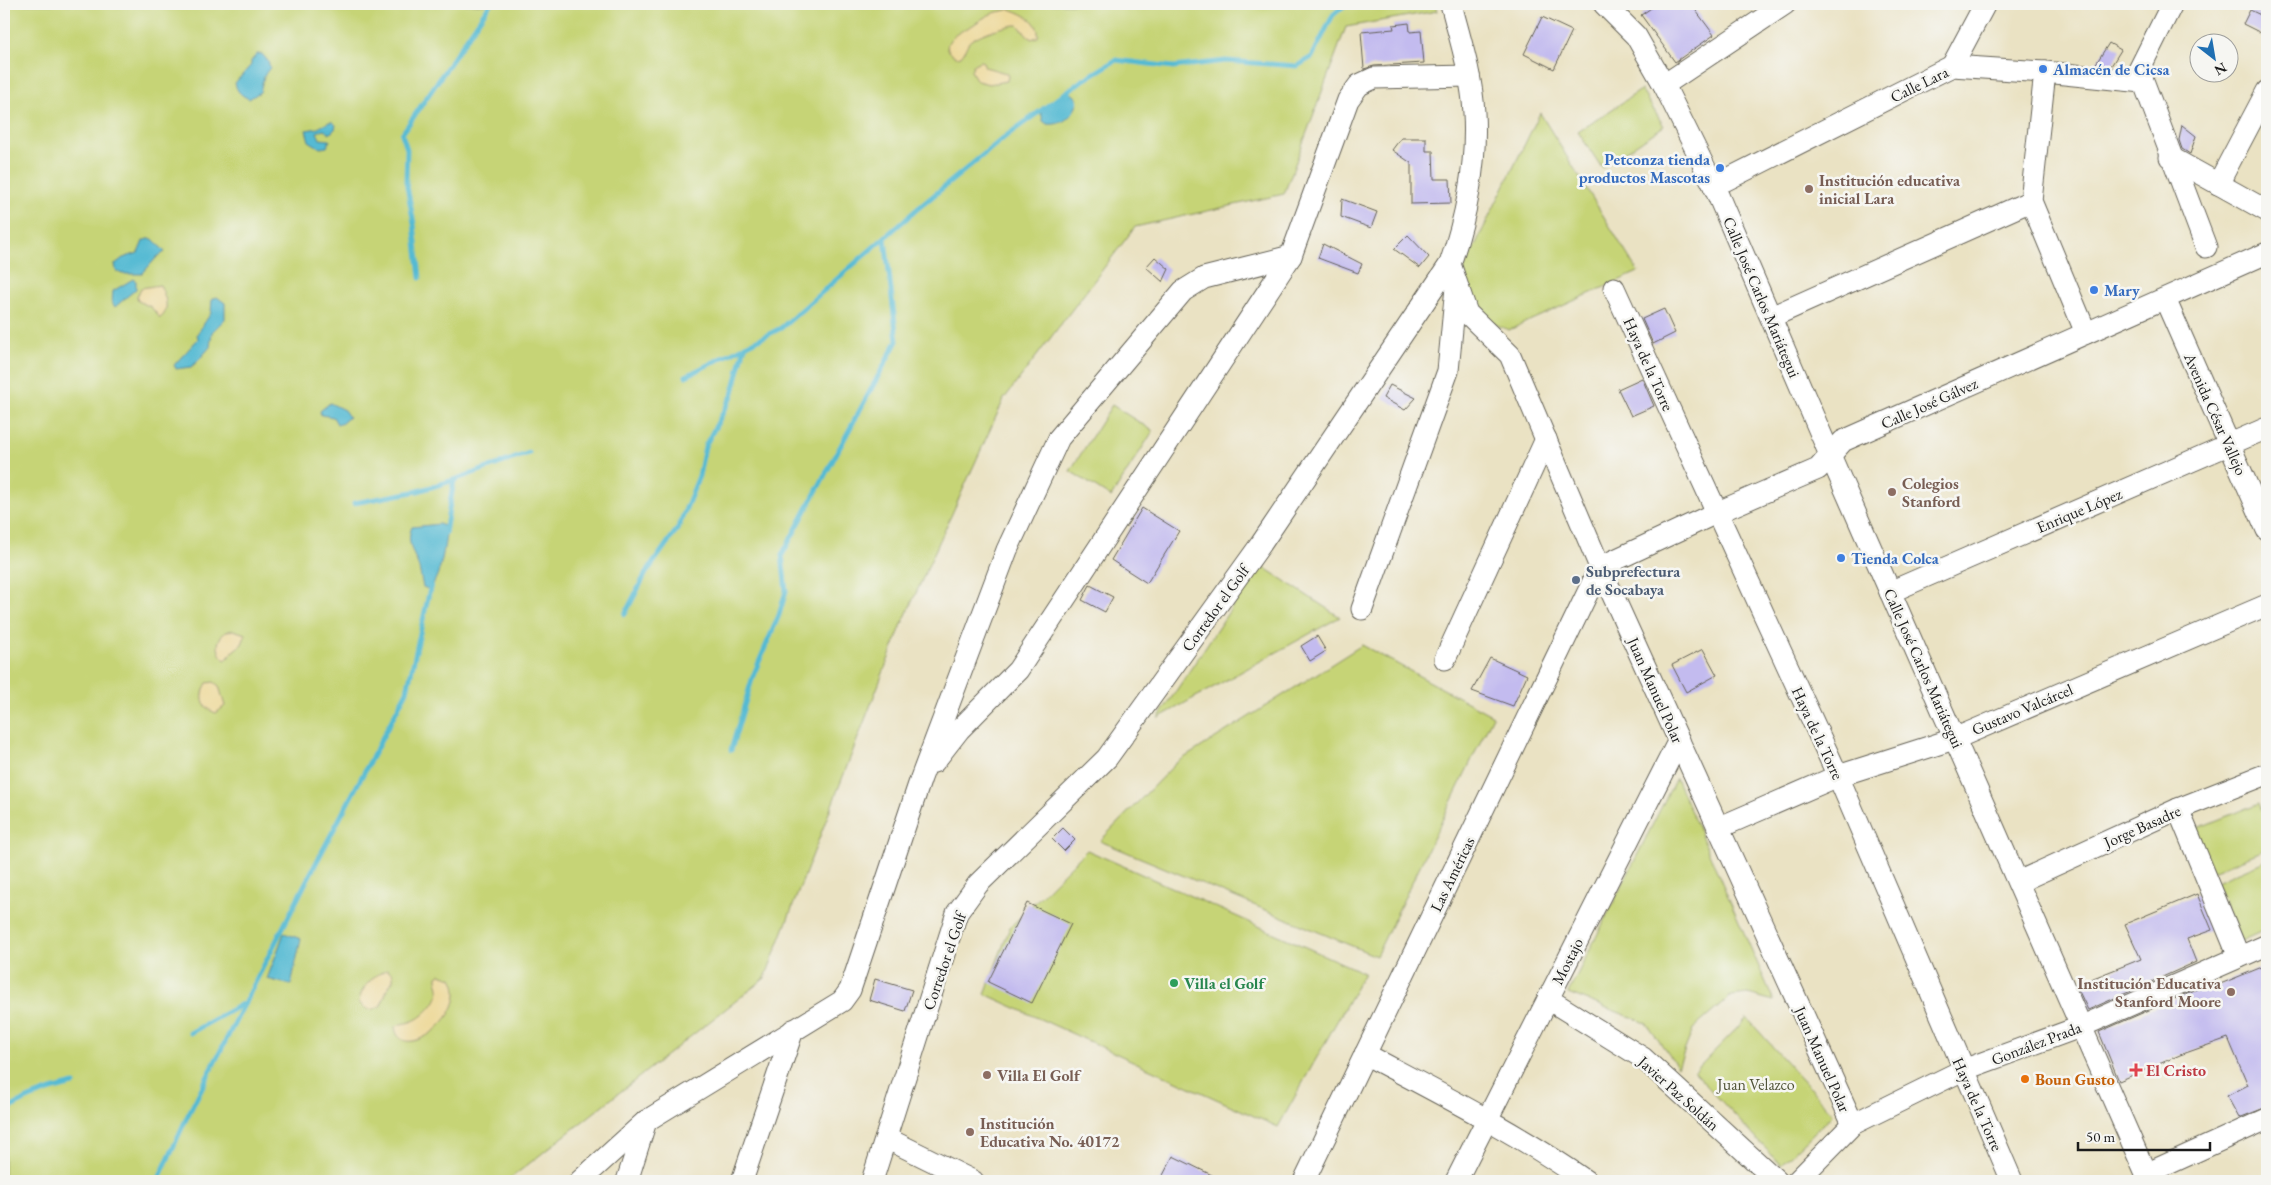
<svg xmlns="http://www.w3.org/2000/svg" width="2271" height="1185" font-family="'EB Garamond',serif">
<rect width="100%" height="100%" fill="#f6f6f2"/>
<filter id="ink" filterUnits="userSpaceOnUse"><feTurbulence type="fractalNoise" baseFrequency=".02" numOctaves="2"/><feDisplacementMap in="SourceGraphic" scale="10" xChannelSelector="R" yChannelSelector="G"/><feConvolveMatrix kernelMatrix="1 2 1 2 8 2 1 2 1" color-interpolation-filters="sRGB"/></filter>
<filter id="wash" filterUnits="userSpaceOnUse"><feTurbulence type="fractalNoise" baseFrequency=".0096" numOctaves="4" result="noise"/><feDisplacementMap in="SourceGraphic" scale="20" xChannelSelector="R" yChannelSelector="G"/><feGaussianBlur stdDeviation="1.12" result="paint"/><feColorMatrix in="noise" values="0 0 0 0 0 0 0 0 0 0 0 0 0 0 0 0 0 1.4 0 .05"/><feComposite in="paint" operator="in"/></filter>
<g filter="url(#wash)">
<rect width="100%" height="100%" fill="#eae2c3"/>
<g fill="#c6d476" stroke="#717849">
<path d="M4,4h1431l2,7 -91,16 -62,167 -149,33 -131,172 -102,225 -137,354 -258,203h-503z"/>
<path d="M1641,90l23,36 -62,42 -24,-36z"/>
<path d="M1540,113l98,159 -129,58c-35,-12 -39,-28 -45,-62z"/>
<path d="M1112,405l41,26 -42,66 -41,-26z"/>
<path d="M1260,565l80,52 -182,101z"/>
<path d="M1362,645l131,71 -117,240 -276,-115 76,-78z"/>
<path d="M1676,778l98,223 -26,-7 -17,2 -38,33 -15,38 -32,-44 -78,-30z"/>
<path d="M2259,803l8,22v24l-57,23 -17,-42z"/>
<path d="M1087,850l277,123 -86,154 -293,-133 25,-67z"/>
<path d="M2267,860v69l-26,12 -25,-59z"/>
<path d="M1747,1018l86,96 -52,51 -87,-93z"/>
</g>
<g fill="#eeda9e" stroke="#857b5d">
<path d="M1010,9c13,5 30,11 28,28l-7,2 -13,-14c-11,0 -41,9 -49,17 -3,4 -4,10 -8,14l-5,1c-23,-14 6,-26 17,-32 6,-4 14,-10 21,-12 5,-2 11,-2 16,-4z"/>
<path d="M980,61l3,1 2,5 21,6 2,3 -1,5 -18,3 -12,-3 -6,-10 3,-7z"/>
<path d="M160,285c5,10 11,26 0,33l-9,-11 -13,-6 -1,-4 4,-9z"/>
<path d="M233,630l13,4 -4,10 -9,7 -5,7 -3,2c-12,-10 -8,-28 8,-30z"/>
<path d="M214,682l5,4 6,20 -9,7c-15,-5 -16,-18 -9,-30z"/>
<path d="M387,969l6,5v6l-6,10 -6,16 -11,4 -7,-3 -4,-5c2,-16 15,-26 28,-33z"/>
<path d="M440,974l12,4c22,36 -52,89 -57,49 6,-4 8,-3 15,-5 12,-3 27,-19 29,-31 1,-5 -3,-9 -2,-15z"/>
</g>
<g fill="#55bad3" stroke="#386b78">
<path d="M257,54h5l6,7 2,7c-8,8 -7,14 -10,24l-11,7c-8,-4 -12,-7 -14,-16l16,-18v-4z"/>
<path d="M1069,91l7,6 2,5c-5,14 -15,24 -31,22l-4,-3 -2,-9z"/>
<path d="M329,122h4l3,3 -1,4 -5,5 -6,-4 -7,2 3,7 10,1 -3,7 -7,1 -11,-7 -3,-11 12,-2z"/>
<path d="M147,239h6l12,13 -8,5 -15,17h-20l-6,-3 -1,-7 8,-6 15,-5 5,-12z"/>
<path d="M133,279l3,2v8l-21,18 -3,-4 1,-12z"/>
<path d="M217,297l8,6v16l-13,13 -2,15 -13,15 -6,5 -15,2 -2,-4 24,-26 -1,-5 14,-21 1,-14z"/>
<path d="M330,403l14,7 5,7 -8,7h-4l-4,-7 -12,-2 -1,-4z"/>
<path d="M439,524l8,3c-3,23 -5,43 -17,63l-7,-3c-2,-8 -3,-17 -6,-25 -5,-11 -11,-23 -5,-35z"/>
<path d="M284,933l17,6 -10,46 -24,-6z"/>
</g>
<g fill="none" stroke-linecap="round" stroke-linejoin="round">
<g stroke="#55bad3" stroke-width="5">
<path d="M420,278l-6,-54 -8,-43 1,-32 -5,-15 88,-130"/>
<path d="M686,376l95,-48 135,-118 90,-74 74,-54 36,-22 57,7 53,-6 71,5 15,-9 21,-42 13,-11"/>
<path d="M354,503l64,-12 36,-11 75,-27"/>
<path d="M445,533l9,-53"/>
<path d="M625,614l21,-41 32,-45 21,-52 6,-30 27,-50 13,-50"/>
<path d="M731,750l22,-74 26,-61 7,-24 -4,-36 115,-214 -12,-103"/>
<path d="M190,1033l54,-30"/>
<path d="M4,1112c22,-15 45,-22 70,-28"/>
<path d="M158,1181l28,-62 119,-235 102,-193 24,-107"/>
</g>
</g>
<g id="blocks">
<g fill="#c3bbef">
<path d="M1657,4h34l23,31 -39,27 -34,-47z"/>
<path d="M2250,10l17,8v18l-24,-12z"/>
<path d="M1542,17l30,14 -18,38 -30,-15z"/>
<path d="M1409,23l1,9 11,-1 3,32 -50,3 -10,3 -3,-37 33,-3 -1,-4z"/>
<path d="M2109,43l12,7 -10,16 -16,-1z"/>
<path d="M2182,125l14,11 -6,18 -8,-5 -3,-9z"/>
<path d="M1401,138h25v13h7l1,28h16l1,24 -40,1v-41l-19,-13z"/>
<path d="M1342,199l35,13 -6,16 -30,-11z"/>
<path d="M1408,235l21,22 -9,11 -26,-19z"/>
<path d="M1323,244l39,20 -4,9 -40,-15z"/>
<path d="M1155,257l14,12 -6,13 -17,-15z"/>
<path d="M1664,309l11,24 -22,11 -11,-25z"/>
<path d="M1642,378l12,28 -23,10 -13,-27z"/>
<path d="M1390,385l26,13 -11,12 -22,-12z"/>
<path d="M1142,508l37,23 -32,52 -36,-23z"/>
<path d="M1090,585l23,12 -8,15 -23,-12z"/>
<path d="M1317,636l9,15 -16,10 -9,-15z"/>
<path d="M1703,649l14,26 -31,17 -14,-27z"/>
<path d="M1490,658l37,17 -14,31 -41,-15z"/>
<path d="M1063,828l12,12 -11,11 -12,-12z"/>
<path d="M2197,894l15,36 -25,9 9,23 -108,48 -12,-25 65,-26 -16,-35z"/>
<path d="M1027,903l44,21 -39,79 -44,-21z"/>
<path d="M2267,965v142l-28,11 -12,-22 21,-11 -20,-47 -48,17 -61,26 -20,-49 107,-47 2,4z"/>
<path d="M875,979l37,11 -7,21 -36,-11z"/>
<path d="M1173,1156l51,25h-64z"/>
</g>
</g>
</g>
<g filter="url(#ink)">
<use href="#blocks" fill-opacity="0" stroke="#646156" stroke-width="1"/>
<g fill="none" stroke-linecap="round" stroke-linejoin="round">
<defs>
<g id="minor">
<path d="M1604,4l32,32 28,49 50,101 116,269 319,726"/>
<path d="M2172,4l-33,66 67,177"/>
<path d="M1952,66l33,-62"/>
<path d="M2045,72l-14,129 55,132"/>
<path d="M1664,85l121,-81"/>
<path d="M2170,157l97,54"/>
<path d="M2218,184l49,-93"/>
<path d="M1714,186l238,-120 93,6 98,10"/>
<path d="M1450,264l17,49 43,42 90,212 253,557"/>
<path d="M1614,288l224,488 174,405"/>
<path d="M2165,299l102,231"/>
<path d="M1771,317l260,-116"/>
<path d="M1600,567l116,-54 102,-44 25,-28 424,-188"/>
<path d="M1890,592l377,-164"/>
<path d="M1362,609l86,-238 8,-84"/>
<path d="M1445,659l101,-220"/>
<path d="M934,762l25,-32 59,-60 273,-414 57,-156 11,-15 15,-7 95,-2"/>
<path d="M2178,809l61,148"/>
<path d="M1718,828l120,-52 116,-37 313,-134"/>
<path d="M2018,882l160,-73 89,-35"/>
<path d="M1548,999l95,59 134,123"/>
<path d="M1365,1054c75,40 151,78 221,127"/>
<path d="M886,1138l87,43"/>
<path d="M2146,1174l121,-55"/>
<path d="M580,1181l66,-60 196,-120 8,-11 71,-212 86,-228 52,-112 124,-147 21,-13 87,-22"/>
<path d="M627,1181l19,-60"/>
<path d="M742,1181l51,-151"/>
<path d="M872,1181l85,-268 21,-29 129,-126 154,-214 189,-280c16,-47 27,-101 24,-151 -2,-37 -14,-74 -23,-109"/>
<path d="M1304,1181l296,-614"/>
<path d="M1456,1181l223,-441"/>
<path d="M1797,1181l56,-57 110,-54 117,-43 187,-82"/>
</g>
</defs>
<use href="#minor" stroke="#646156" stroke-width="23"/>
<use href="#minor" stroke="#fff" stroke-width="21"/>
</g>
</g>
<g fill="#3f7fe0" stroke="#f6f6f2" stroke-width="2">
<circle cx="2043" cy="69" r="5"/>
<circle cx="1720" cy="168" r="5"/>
<circle cx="2094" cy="290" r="5"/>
<circle cx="1841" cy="558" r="5"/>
</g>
<g fill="#8d6e63" stroke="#f6f6f2" stroke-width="2">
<circle cx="1809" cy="189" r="5"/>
<circle cx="1892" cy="492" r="5"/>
<circle cx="2231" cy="992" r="5"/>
<circle cx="987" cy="1075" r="5"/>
<circle cx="970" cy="1132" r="5"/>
</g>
<circle fill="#5c6f8a" stroke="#f6f6f2" stroke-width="2" cx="1576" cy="580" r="5"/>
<circle fill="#2e9e5b" stroke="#f6f6f2" stroke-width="2" cx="1174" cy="983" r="5"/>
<path fill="#e0444e" stroke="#f6f6f2" stroke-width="2" d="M2133.5 1062.5h5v5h5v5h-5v5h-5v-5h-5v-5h5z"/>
<circle fill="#e8710a" stroke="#f6f6f2" stroke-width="2" cx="2025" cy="1079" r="5"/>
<g text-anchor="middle" stroke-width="5" stroke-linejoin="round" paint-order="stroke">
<g font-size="16" font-weight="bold" fill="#366cbe" stroke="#f6f6f2" text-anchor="start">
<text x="2053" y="75">Almacén de Cicsa</text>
<text x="1710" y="165" text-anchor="end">Petconza tienda<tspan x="1710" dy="18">productos Mascotas</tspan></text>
<text x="2104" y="296">Mary</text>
<text x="1851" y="564">Tienda Colca</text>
</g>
<g font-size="16" fill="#1c1c1c" stroke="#f6f6f2">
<text transform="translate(1919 84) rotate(-26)" y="6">Calle Lara</text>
<text transform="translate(1762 297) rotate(67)" y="6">Calle José Carlos Mariátegui</text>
<text transform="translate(1649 364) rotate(66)" y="6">Haya de la Torre</text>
<text transform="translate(1929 403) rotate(-24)" y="6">Calle José Gálvez</text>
<text transform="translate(2216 414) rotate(66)" y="6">Avenida César Vallejo</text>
<text transform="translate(2079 510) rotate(-23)" y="6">Enrique López</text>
<text transform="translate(1215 608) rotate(-54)" y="6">Corredor el Golf</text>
<text transform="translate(1924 668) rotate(66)" y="6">Calle José Carlos Mariátegui</text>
<text transform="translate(1656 690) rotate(66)" y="6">Juan Manuel Polar</text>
<text transform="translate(2022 709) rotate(-23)" y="6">Gustavo Valcárcel</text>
<text transform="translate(1818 733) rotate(65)" y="6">Haya de la Torre</text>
<text transform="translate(2142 826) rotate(-24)" y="6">Jorge Basadre</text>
<text transform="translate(1452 874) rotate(-64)" y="6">Las Américas</text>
<text transform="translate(944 961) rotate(-71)" y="6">Corredor el Golf</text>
<text transform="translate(1567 961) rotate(-63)" y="6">Mostajo</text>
<text transform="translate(2036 1043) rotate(-21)" y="6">González Prada</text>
<text transform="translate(1823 1059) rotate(66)" y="6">Juan Manuel Polar</text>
<text transform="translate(1679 1093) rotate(42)" y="6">Javier Paz Soldán</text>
<text transform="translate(1978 1104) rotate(66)" y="6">Haya de la Torre</text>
</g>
<g font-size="16" font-weight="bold" fill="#785e54" stroke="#f6f6f2" text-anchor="start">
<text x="1819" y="186">Institución educativa<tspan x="1819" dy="18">inicial Lara</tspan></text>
<text x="1902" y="489">Colegios<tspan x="1902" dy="18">Stanford</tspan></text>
<text x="2221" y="989" text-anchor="end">Institución Educativa<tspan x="2221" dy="18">Stanford Moore</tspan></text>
<text x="997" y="1081">Villa El Golf</text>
<text x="980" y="1129">Institución<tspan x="980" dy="18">Educativa No. 40172</tspan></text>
</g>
<g font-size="16" font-weight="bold" fill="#4e5e75" stroke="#f6f6f2" text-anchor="start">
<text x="1586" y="577">Subprefectura<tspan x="1586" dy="18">de Socabaya</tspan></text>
</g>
<g font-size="16" font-weight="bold" fill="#27864d" stroke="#f6f6f2" text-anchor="start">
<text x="1184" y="989">Villa el Golf</text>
</g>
<g font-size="16" font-weight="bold" fill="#be3a42" stroke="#f6f6f2" text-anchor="start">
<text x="2146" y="1076">El Cristo</text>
</g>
<g font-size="16" font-weight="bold" fill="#c56008" stroke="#f6f6f2" text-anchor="start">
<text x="2035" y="1085">Boun Gusto</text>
</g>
<g font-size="16" fill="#4f5337" stroke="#f6f6f2">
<text x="1756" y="1090">Juan Velazco</text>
</g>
</g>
<rect width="2271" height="1185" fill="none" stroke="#f6f6f2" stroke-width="20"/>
<g transform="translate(2214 58) rotate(149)"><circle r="24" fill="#f6f6f2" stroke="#9f9f9c"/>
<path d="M0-4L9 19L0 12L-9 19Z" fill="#1f6fb2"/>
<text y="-8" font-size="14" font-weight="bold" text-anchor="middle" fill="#1c1c1c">N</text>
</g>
<path d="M2078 1142v8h132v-8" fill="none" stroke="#1c1c1c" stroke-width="2.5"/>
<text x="2086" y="1142" font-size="15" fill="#1c1c1c" stroke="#f6f6f2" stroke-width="4" paint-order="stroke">50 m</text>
</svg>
